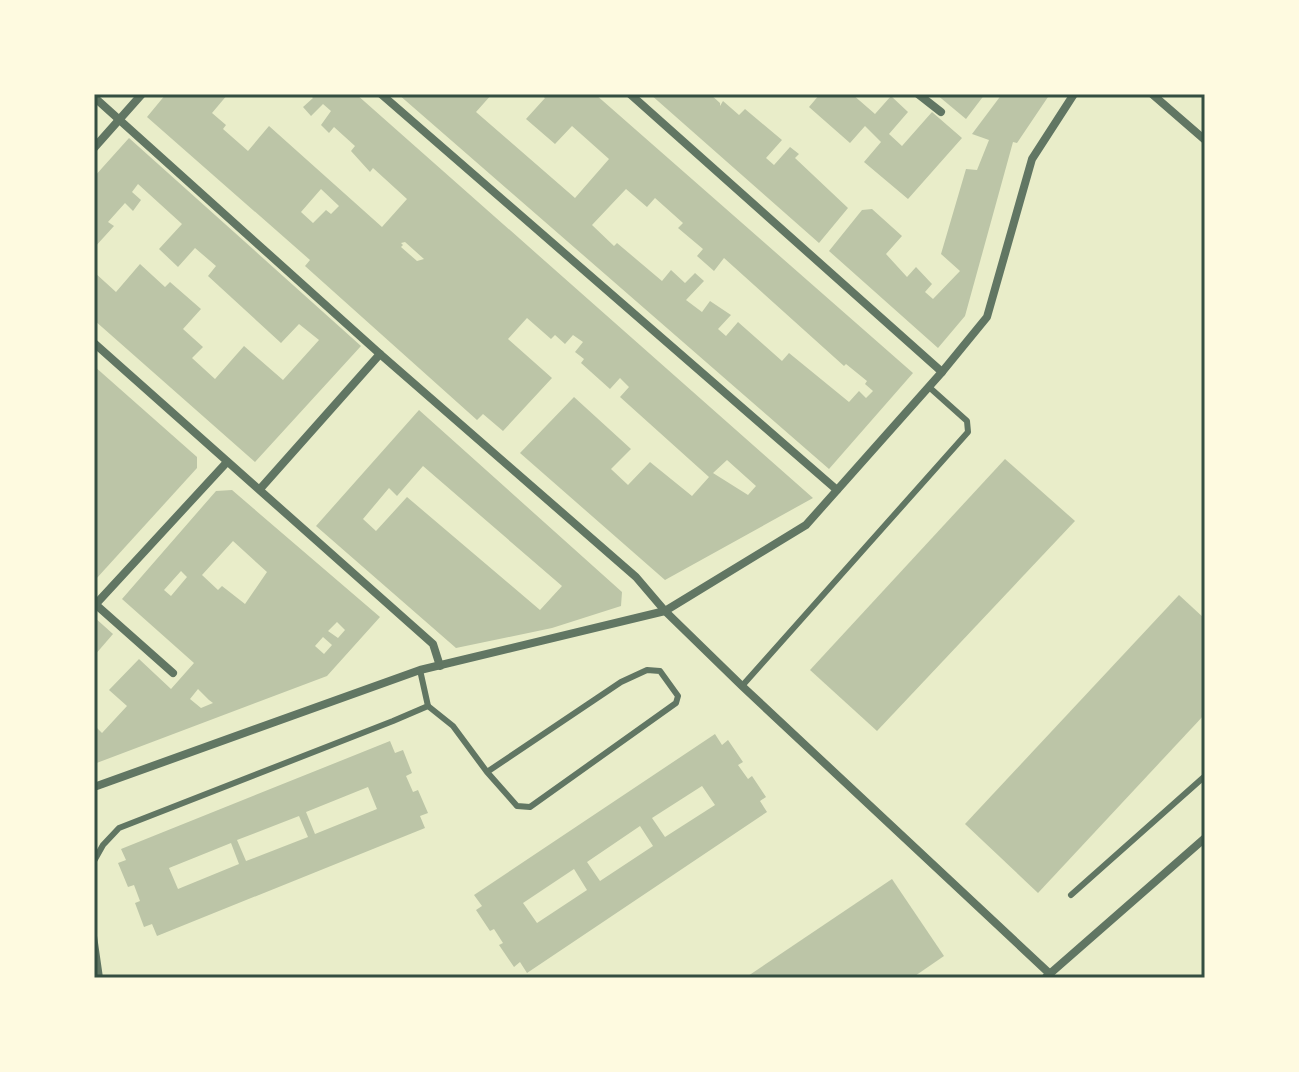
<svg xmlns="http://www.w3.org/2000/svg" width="1299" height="1072" font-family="Helvetica,sans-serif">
<rect width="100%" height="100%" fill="#e9edc9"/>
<g fill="#bcc5a7" fill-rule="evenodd">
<path d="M166,94h62l-16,19 14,12 -3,4 25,22 21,-25 113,101 25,-28 -34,-31 -3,4 -19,-21 4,-5 -21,-19 -5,6 -8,-8 10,-14 -8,-7 -12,12 -8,-9 10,-9 -4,-4h47l457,404 -148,82 -145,-127 54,-56 57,52 -20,20 17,16 22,-23 42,34 17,-19 -89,-80 9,-10 -9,-9 -10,11 -29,-26 3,-4 -9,-7 8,-10 -10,-7 -8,9 -10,-9 -4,4 -24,-21 -19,21 44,39 -49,53 -20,-17 -6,6 -172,-154 5,-6 -163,-143zM321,189l18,17 -8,8 -5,-4 -13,13 -12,-11zM405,242l19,17 -7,2 -16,-14 2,-2 -2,-2zM727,460l29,26 -8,9 -35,-22z"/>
<path d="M398,94h94l-16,18 99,86 34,-39 -37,-33 -17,18 -29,-25 19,-21 -5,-4h55l318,279 -84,96zM626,189l21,18 8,-9 28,25 -5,5 25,21 -6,7 17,15 10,-13 120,108 2,-2 21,17 -2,3 8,7 -7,7 -7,-7 -10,11 -60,-49 -7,8 -44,-39 -12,14 -8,-7 13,-14 -21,-14 -8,11 -16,-12 18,-19 -9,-8 -10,10 -14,-13 -9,11 -45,-38 -3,3 -22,-21z"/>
<path d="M650,94h60l10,9v3l3,-5 16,14 6,-6 37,31 -16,18 8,7 16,-18 9,7 -4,4 53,50 -29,35z"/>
<path d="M820,94h32l23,20 16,-18 17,16 -19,22 13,12 30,-34 30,26 -54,61 -44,-37 17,-20 -16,-16 -15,17 -41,-36z"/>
<path d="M936,94h49l-19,25z"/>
<path d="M1002,94h48l-33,49 -4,-1 -48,174 -27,32 -109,-97 33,-41 10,-1 30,27 -16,18 21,23 9,-10 16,17 -7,8 8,7 27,-28 -19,-17 25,-85 11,1 12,-30 -17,-6z"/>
<path d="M129,138l232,208 -106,116 -161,-142v-48l22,20 24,-28 25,23 5,-5 31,27 -18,20 20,18 -11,11 23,21 29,-33 39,34 36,-40 -20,-16 -18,19 -73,-67 8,-10 -21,-18 -17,19 -19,-18 23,-25 -44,-40 -6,8 9,8 -8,11 -8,-8 -17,19 6,4 -20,22v-71z"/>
<path d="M94,366l103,91v11l-101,111z"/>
<path d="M419,410l203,182 -1,14 -69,22 -96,20 -140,-122zM423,466l139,120 -22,24 -133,-113 -31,34 -13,-12 26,-31 8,8z"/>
<path d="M1005,459l70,62 -198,210 -67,-61z"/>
<path d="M232,490l148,127 -53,59 -233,88v-39l8,8 25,-27 -18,-16 30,-31 32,30 23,-26 -72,-64 94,-108zM233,541l34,31 -22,32 -23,-18 -4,4 -16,-15zM181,571l6,6 -16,19 -7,-6zM337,622l8,8 -7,8 -10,-7zM323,637l9,8 -8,9 -9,-8zM198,689l11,11 4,3 -12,5 -11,-9z"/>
<path d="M1179,595l26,24v95l-167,179 -73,-69z"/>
<path d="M94,617l19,17 -19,22z"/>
<path d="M715,734l7,11 6,-5 15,22 -5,3 10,14 4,-3 14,21 -6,4 7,11 -240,161 -7,-11 -6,5 -15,-22 4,-2 -9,-14 -4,2 -14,-21 6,-4 -8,-11zM702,786l13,19 -50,32 -13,-19zM640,826l13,20 -53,35 -13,-19zM574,869l13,21 -50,33 -14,-20z"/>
<path d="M390,741l5,12 8,-3 9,23 -6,3 7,16 5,-2 10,23 -8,3 5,12 -268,108 -5,-12 -8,3 -9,-24 5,-2 -6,-16 -6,2 -10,-24 8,-3 -5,-11zM368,787l9,22 -62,25 -9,-22zM299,816l9,21 -62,24 -9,-21zM231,843l8,21 -61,25 -9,-21z"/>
<path d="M892,879l52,77 -32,22h-167z"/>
</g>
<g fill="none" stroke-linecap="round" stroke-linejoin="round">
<g stroke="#617663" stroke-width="6">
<path d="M742,686l226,-254 -1,-11 -38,-34"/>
<path d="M428,706l25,20 34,46 30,34 13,1 146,-104 2,-7 -18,-25 -13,-1 -26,12 -134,90"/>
<path d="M94,861l9,-16 16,-17 274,-107 35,-15 -8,-36"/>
<path d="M1071,895l134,-119"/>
<path d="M94,936l6,42"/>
</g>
<g stroke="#617663" stroke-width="8">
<path d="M381,94l456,396"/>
<path d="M630,94l312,278"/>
<path d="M918,94l23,18"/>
<path d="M1152,94l53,46"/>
<path d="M94,97l286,257 256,223 29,34 77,75 308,288"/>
<path d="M94,148l48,-54"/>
<path d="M94,343l339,301 7,22"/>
<path d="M260,489l120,-135"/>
<path d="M94,603l79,70"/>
<path d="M95,605l132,-143"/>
<path d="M94,787l326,-117 245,-59 141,-86 136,-153 45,-55 45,-158 42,-65"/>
<path d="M1045,978l160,-140"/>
</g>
</g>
<rect width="1299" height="1072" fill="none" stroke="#fefae0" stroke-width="192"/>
<rect x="96" y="96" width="1107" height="880" fill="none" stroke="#344e41" stroke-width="3"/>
</svg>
